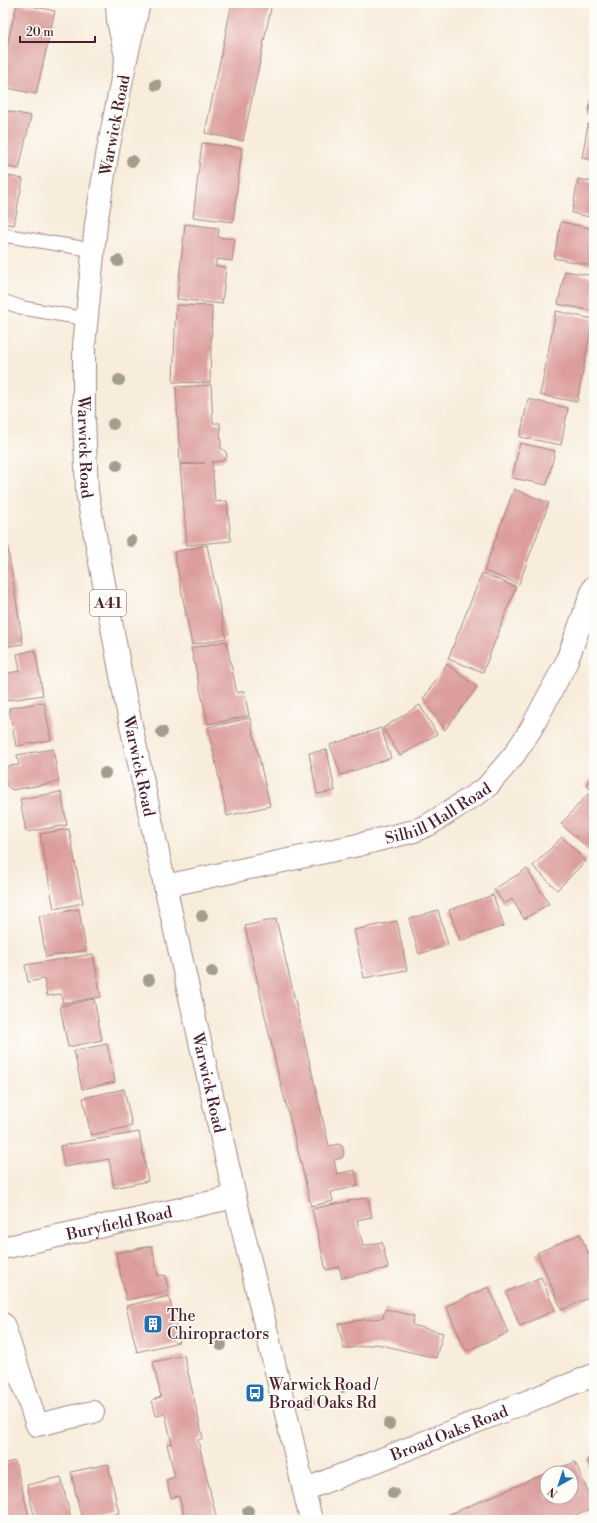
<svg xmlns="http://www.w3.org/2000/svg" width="597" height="1523" font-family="'Libre Bodoni',serif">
<rect width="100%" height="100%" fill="#fdfcf7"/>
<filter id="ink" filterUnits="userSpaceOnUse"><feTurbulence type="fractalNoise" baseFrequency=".025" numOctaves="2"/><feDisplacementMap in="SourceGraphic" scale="8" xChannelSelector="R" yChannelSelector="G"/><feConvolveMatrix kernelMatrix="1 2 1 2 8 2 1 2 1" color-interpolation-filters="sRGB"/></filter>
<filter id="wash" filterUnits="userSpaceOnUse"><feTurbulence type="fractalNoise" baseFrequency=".012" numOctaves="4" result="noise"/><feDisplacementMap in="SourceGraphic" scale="16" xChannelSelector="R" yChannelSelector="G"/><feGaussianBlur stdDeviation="0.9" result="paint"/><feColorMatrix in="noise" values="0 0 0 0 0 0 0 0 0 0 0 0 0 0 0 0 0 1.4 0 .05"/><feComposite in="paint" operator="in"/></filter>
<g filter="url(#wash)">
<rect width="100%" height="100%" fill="#f8ecdb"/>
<g id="blocks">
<g fill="#dc9e9d">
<path d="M17,3l38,8 -19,83 -33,-7v-25z"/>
<path d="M232,3h40l-29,138 -38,-8z"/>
<path d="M593,89h1v27l-6,-1z"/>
<path d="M3,110l28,6 -12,53 -16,-3z"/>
<path d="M588,124l6,1v35l-12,-2z"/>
<path d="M202,143l40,5 -9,74 -40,-5z"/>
<path d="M3,175l20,4 -9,46 -11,-2z"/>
<path d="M578,179l16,3v36l-22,-5z"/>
<path d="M561,222l33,7v37l-40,-8z"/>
<path d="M185,224l34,4 -1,9 17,2 -3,22 -16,-2v7l10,1 -4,37 -45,-5z"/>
<path d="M3,242l4,1 -3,30h-1z"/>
<path d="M565,271l29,5 -1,35 -35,-7z"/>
<path d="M176,305l36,1 -2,77 -37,-1z"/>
<path d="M556,311l37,8 -16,83 -37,-7z"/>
<path d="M211,385l2,38h7l1,25 5,4 1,5 -5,4 -10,1 3,40 12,-1 4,40 -44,4 -7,-80 25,-2 -25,1 -4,-77z"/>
<path d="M528,399l40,9 -7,37 -41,-8z"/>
<path d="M520,443l35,8 -8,34 -35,-7z"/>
<path d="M514,489l35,14 -30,81 -35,-13z"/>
<path d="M7,543l16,101 -20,3v-103z"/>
<path d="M207,545l19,93 -34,7 -18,-93z"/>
<path d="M482,573l34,14 -33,85 -35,-13z"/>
<path d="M226,641l11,52 7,-2 5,25 -41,8 -17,-76z"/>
<path d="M35,650l8,45 -40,6v-27l17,-3 -3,-17z"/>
<path d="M447,664l30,23 -32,43 -22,-31z"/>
<path d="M44,702l7,38 -35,6 -7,-38z"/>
<path d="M420,705l17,29 -37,22 -17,-28z"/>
<path d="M250,718l20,88 -43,10 -19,-89z"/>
<path d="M381,728l10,30 -50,17 -11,-30z"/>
<path d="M53,749l6,33 -47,8 -6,-5 -2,-13 4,-6 11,-1 -2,-10z"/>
<path d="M327,750l8,41 -18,3 -8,-41z"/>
<path d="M594,775v17l-8,-7z"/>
<path d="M61,792l6,33 -41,7 -6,-33z"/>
<path d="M588,794l6,5v45l-5,5 -28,-25z"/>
<path d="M69,829l14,74 -29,6 -14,-75z"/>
<path d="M562,837l24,24 -29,29 -24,-24z"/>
<path d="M527,869l22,35 -25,15 -12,-20 -8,5 -10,-15z"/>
<path d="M493,895l11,31 -44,15 -11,-31z"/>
<path d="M79,909l7,41 -40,7 -7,-41z"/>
<path d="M438,910l10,35 -29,9 -10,-35z"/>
<path d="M276,919l53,227 10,-2 3,2 2,7 -2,5 -8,2 3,14 18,-4 3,16 -27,6 2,9 -22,5 -9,-39 -25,-98 -32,-143z"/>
<path d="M397,921l10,49 -43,8 -10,-48z"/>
<path d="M93,954l8,43 -38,6 -2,-9 -14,2 -3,-17 -16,3 -3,-17z"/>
<path d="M94,999l8,41 -34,7 -8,-41z"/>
<path d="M107,1044l8,38 -33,7 -8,-38z"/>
<path d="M124,1089l8,37 -41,9 -8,-37z"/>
<path d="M139,1132l9,49 -34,7 -5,-29 -45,8 -4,-21z"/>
<path d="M368,1197l4,20 -15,3 6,26 19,-4 6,26 -46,10 -3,-11 -13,3 -14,-61z"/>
<path d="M580,1234l14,32v29l-32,15 -25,-57z"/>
<path d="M152,1246l6,30 7,-1 4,16 -43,9 -10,-47z"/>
<path d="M541,1277l14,33 -35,16 -14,-34z"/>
<path d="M489,1287l19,46 -42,18 -20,-45z"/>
<path d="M169,1296l10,46 -42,10 -11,-46z"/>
<path d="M385,1309l29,7 -2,9 31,8 -7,25 -59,-14 -33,5 -6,-25 14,-3 31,-3z"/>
<path d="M184,1355l19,83 -5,2 19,80h-32l-6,-24 -8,2 -5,-18 9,-3 -8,-33 5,-1 -7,-29 -9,2 -4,-16 9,-3 -8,-35z"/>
<path d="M594,1456v21l-7,-18z"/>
<path d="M15,1461l15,59h-22l-5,-21v-35z"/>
<path d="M575,1462l19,44v2l-19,8 1,4h-140l111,-47v24h24v-24h-23z"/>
<path d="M108,1464l11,49 -31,7h-6l-11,-48z"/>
<path d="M61,1477l10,43h-36l-8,-35z"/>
</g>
</g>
</g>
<g filter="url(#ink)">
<use href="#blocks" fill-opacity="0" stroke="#a18683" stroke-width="1"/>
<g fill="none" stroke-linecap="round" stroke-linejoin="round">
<defs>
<g id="lane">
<path d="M3,235l91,15"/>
<path d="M3,301l20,7 64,11"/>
</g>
<g id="street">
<path id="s1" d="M165,886l193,-41 56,-14 16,-7 56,-36 28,-33 17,-26 35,-66 28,-76"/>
<path d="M3,1324l34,101 56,-13"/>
</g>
<g id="secondary">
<path id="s2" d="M3,1248l232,-51"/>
<path id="s3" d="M304,1490l290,-115"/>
</g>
<g id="highway">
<path d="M117,3l1,18 7,31"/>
<path id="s4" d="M139,3l-13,56 -18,91 -12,74 -12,122v73l3,73 38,205 40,189 70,311 76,323"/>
</g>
</defs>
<use href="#lane" stroke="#a18683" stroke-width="15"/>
<use href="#street" stroke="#a18683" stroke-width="24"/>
<use href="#secondary" stroke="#a18683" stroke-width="24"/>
<use href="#highway" stroke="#a18683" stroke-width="24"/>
<use href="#lane" stroke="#fff" stroke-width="13"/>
<use href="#street" stroke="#fff" stroke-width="22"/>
<use href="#secondary" stroke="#fff" stroke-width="22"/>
<use href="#highway" stroke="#fff" stroke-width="22"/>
</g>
<g fill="#a29d8d">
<circle cx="156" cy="85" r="6"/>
<circle cx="132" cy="161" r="6"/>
<circle cx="118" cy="261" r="6"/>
<circle cx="119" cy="380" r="6"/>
<circle cx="113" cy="424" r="6"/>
<circle cx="117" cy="465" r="6"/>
<circle cx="131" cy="541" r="6"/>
<circle cx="162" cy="732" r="6"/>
<circle cx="105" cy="773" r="6"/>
<circle cx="202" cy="916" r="6"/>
<circle cx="212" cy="972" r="6"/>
<circle cx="149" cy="980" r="6"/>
<circle cx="221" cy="1345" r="6"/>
<circle cx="342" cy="1387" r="6"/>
<circle cx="309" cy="1402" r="6"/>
<circle cx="389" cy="1424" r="6"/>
<circle cx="393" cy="1493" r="6"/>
<circle cx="248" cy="1511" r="6"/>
</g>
</g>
<defs>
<symbol id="building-square" viewBox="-11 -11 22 22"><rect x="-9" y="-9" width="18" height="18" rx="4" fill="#1f6fb2" stroke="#fdfcf7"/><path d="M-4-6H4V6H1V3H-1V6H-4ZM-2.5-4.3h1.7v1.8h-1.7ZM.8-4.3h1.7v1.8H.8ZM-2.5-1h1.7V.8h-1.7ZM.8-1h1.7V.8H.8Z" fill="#fff"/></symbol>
<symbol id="bus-square" viewBox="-11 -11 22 22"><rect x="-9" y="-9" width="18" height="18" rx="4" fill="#1f6fb2" stroke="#fdfcf7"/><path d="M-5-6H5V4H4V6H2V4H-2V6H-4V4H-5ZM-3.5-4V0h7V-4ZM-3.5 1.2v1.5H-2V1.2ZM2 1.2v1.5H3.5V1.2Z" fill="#fff"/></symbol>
</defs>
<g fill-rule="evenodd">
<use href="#building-square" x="142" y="1313" width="22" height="22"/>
<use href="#bus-square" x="244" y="1382" width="22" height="22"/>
</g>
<g text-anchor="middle" stroke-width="3" stroke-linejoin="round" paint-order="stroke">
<rect fill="#fdfcf7" stroke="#806168" stroke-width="1" x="90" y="590" width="36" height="26" rx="3"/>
<g font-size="15" font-weight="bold" fill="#4a1f2b">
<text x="108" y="608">A41</text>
</g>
<g font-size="16" fill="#4a1f2b" stroke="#fdfcf7">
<text transform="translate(114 125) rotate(-79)" y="6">Warwick Road</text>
<text dy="6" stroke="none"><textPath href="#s4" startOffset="449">Warwick Road</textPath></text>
<text dy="6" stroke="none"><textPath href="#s4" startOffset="773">Warwick Road</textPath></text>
<text dy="6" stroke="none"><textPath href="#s1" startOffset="284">Silhill Hall Road</textPath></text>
<text dy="6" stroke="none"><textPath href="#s4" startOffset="1097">Warwick Road</textPath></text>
<text dy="6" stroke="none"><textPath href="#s2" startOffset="119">Buryfield Road</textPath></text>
<text dy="6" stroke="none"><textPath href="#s3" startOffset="156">Broad Oaks Road</textPath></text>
</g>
<g font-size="16" fill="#4a1f2b" stroke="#fdfcf7" text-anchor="start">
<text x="167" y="1321">The<tspan x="167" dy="18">Chiropractors</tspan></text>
<text x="269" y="1390">Warwick Road /<tspan x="269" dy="18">Broad Oaks Rd</tspan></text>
</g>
</g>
<rect width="597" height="1523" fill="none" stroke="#fdfcf7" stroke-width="16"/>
<g transform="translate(559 1485) rotate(219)"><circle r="19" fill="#fdfcf7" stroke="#b5a4a5"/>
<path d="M0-3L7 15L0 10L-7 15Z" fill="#1f6fb2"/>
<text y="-6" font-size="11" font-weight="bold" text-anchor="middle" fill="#4a1f2b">N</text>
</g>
<path d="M20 36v6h75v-6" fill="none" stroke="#4a1f2b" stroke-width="2"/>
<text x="26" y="36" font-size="12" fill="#4a1f2b" stroke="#fdfcf7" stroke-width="3" paint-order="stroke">20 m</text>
</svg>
